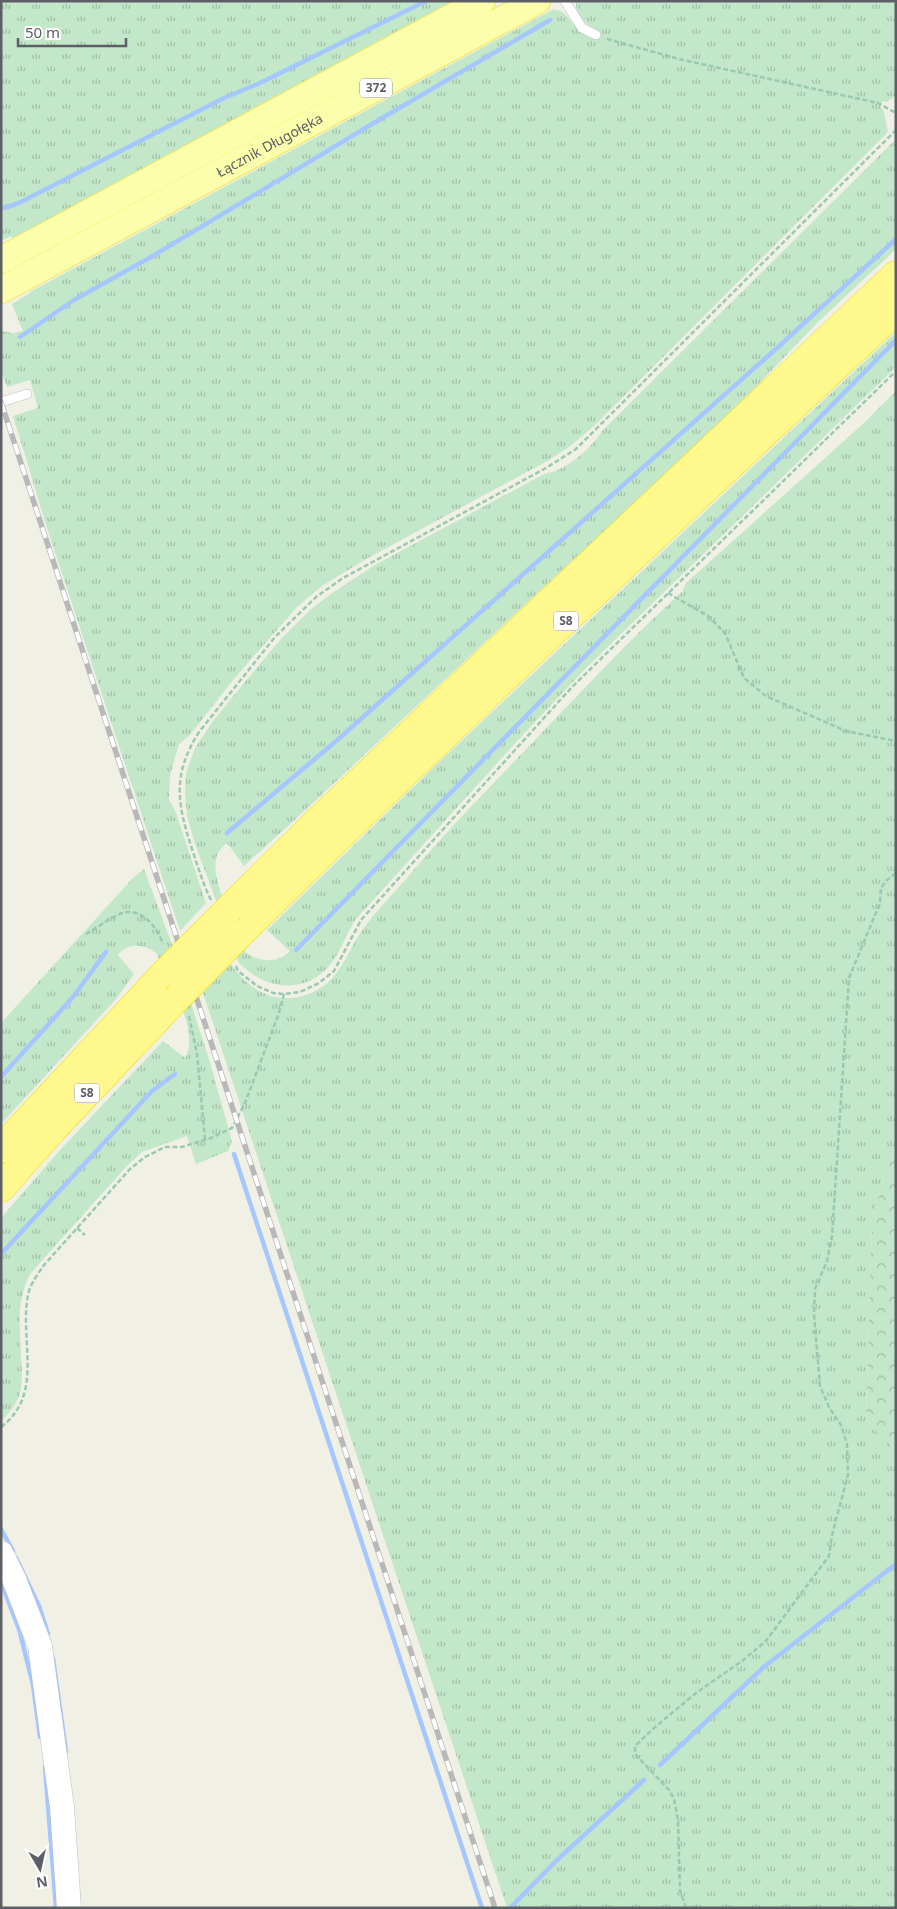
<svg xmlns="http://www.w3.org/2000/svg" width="897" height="1909" font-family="'Noto Sans',sans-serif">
<defs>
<pattern id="grass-tufts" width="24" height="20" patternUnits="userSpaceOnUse" patternTransform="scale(1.25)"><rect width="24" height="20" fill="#c2e7c9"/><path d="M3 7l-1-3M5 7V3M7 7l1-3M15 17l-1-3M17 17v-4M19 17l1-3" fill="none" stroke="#a1bea7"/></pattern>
<pattern id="forest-crowns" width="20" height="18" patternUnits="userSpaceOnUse" patternTransform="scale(1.25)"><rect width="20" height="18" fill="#c2e7c9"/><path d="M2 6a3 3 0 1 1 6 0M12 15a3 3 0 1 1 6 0" fill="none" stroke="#a1bea7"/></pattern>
</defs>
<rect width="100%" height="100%" fill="#f0f0e5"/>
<g fill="url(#grass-tufts)">
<path d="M1,1h452l-439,238 -3,-3 -10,5z"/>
<path d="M576,1h320v94l-9,7 -3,-1 -5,3 5,8 4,20 -294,294 -25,21 -20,13 -181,98 -46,28 -25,21 -63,72 -45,57 -10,8 -9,31 -1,24 7,14 30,90 -26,28 -132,-400 -35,-115 25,-8 -8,-28 -23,7 -6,-17v-39l12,2 10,-2 -11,-27 18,-11v-1l522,-282c12,-2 16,9 23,16 5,6 11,9 18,12l4,-8c-12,-6 -22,-15 -21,-29z"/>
<path d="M896,139v110l-78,73 -67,70 -53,51 -397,371 -57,52 -17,-23c-5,4 -10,9 -11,16 -5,22 21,72 30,94 15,10 32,10 44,-2l-23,-21 169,-165 460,-433v35l-311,302 -65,69 -164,181c-9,13 -14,30 -24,43 -24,34 -67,28 -93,1l-44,-119 -8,-28 -2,-23 1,-20 9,-25 18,-27 36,-44 31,-37 31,-31 24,-18 40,-26 169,-91c20,-2 48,-26 58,-43z"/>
<path d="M896,391v751l-24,76 -6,202 30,30v458h-389l-304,-915 28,-29c21,31 53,45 88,25 21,-12 29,-38 42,-57 15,-22 35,-41 52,-61 37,-44 78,-85 118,-127 50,-52 99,-105 152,-153l2,-7 180,-162z"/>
<path d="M144,869l27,73 38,117 23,82 -4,10 -32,13 -9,-28 -45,16 -17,16 -95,106c-14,27 -10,54 -9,83 1,13 2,27 -2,39 -4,10 -11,18 -18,26v-204l60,-69 102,-108 22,17c16,-26 -17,-79 -28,-104 -11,-10 -29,-12 -39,1l16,19 -18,25 -115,125v-101l132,-145z"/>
</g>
<path fill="url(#forest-crowns)" d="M896,1142v308l-30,-30 6,-202z"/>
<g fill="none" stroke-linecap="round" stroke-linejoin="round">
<g stroke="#a6c6ff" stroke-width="4.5">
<path d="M1,209l18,-6 205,-105 36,-15 166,-82"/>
<path d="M20,337l54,-37 77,-43 221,-133 178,-104"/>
<path d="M227,833l108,-91 442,-394 119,-109"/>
<path d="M296,950l600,-610"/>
<path d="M1,1077l72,-80 33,-45"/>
<path d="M234,1154l248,754"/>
<path d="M1,1254l151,-163 23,-17"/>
<path d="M1,1529l12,22"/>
<path d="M16,1558l23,48 9,28"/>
<path d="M1,1582l18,47 14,56 7,52"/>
<path d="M53,1658l13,94"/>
<path d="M660,1765l105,-99 131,-102"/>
<path d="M45,1767l11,141"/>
<path d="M510,1908l46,-47 88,-81"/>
</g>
<defs>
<g id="lane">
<path d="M565,1l17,27 14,7"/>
<path d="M1,402l26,-8"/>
</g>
<path id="secondary" d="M1,1553l13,26 26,67 22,161 7,101"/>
<g id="primary">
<path d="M1,260l481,-259"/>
<path id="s1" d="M1,290l536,-289"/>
</g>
<g id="highway">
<path d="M230,908l87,-86 579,-547"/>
<path d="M239,935c215,-213 437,-418 657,-625"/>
<path d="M1,1149l165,-177"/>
<path d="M1,1188l52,-59 122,-129"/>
</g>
</defs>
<use href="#lane" stroke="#bdbec4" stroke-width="10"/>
<use href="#secondary" stroke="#bebfc6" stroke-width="25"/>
<use href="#primary" stroke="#f4e95a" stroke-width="28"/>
<use href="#highway" stroke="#f5db00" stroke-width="29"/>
<g stroke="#9ac9b1" stroke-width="2.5" stroke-dasharray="5 2.5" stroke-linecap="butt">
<path d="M607,39l72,20 199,44 18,10"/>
<path d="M668,593l40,23 17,17 19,45 22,18 80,35 50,10"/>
<path d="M211,900c-8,-16 -13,-33 -19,-51 -15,-46 -20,-74 7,-117l76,-95 41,-40 27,-19 203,-110 30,-19 320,-319"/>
<path d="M86,934c11,-6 22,-15 34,-20 20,-9 38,14 43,30"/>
<path d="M236,966l2,5 19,15 16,7 11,1 16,-2 19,-9 15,-12 27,-51 211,-233 324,-316"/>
<path d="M189,1016l8,38 8,86"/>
<path d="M77,1228l8,7"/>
<path d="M1,1427c44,-33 18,-87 27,-132 2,-11 10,-21 16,-30l86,-96 15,-12 20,-10h17l29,-9 21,-10 13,-25 34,-90 5,-19"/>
<path d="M686,1908l-6,-17 -2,-71 -4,-21 -5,-9 -34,-36v-8l19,-18 42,-35 46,-32 23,-19 64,-86 3,-21 16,-60 -1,-31 -6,-19 -12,-18 -9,-21 -6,-72 1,-25 12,-28 5,-25 17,-258 31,-75 1,-15 6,-8 9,-7"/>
</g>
<use href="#lane" stroke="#fff" stroke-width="9"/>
<use href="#secondary" stroke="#fff" stroke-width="24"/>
<use href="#primary" stroke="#fbffab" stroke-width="26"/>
<use href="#highway" stroke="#fff98d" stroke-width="28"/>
<defs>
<path id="rail" d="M1,402l494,1506"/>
</defs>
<use href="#rail" stroke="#b8b8b9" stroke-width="5.5"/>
<use href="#rail" stroke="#fff" stroke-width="4" stroke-dasharray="11" stroke-linecap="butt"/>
<defs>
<g id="highway-bridge">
<path d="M166,972l64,-64"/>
<path d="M175,1000l64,-65"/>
</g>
</defs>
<use href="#highway-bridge" stroke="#f5db00" stroke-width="29" stroke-linecap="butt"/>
<use href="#highway-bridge" stroke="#fff98d" stroke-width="28"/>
</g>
<g text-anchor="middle" stroke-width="4.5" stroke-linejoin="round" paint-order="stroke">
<g fill="#fff" stroke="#8e8f94" stroke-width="1">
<rect x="360" y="78.5" width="32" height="19" rx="4"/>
<rect x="553.5" y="611.5" width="25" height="19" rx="4"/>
<rect x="74.5" y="1083.5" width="25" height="19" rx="4"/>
</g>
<g font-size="12" font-weight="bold" fill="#5d5f66">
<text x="376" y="92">372</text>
<text x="566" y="625">S8</text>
<text x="87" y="1097">S8</text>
</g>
<g font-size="14" fill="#5d5f66" stroke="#fff">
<text dy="5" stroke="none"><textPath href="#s1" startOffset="305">Łącznik Długołęka</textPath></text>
</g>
</g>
<rect width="897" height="1909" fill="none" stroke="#5d5f66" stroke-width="5"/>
<g transform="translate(40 1869) rotate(171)" stroke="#ffffff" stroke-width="4" paint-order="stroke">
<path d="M0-4L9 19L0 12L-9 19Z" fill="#5d5f66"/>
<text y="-8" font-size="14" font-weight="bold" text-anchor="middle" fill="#5d5f66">N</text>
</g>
<path d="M18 38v8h108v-8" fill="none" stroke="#5d5f66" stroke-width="2.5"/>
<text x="25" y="38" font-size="15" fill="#5d5f66" stroke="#ffffff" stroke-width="4" paint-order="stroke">50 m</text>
</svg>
